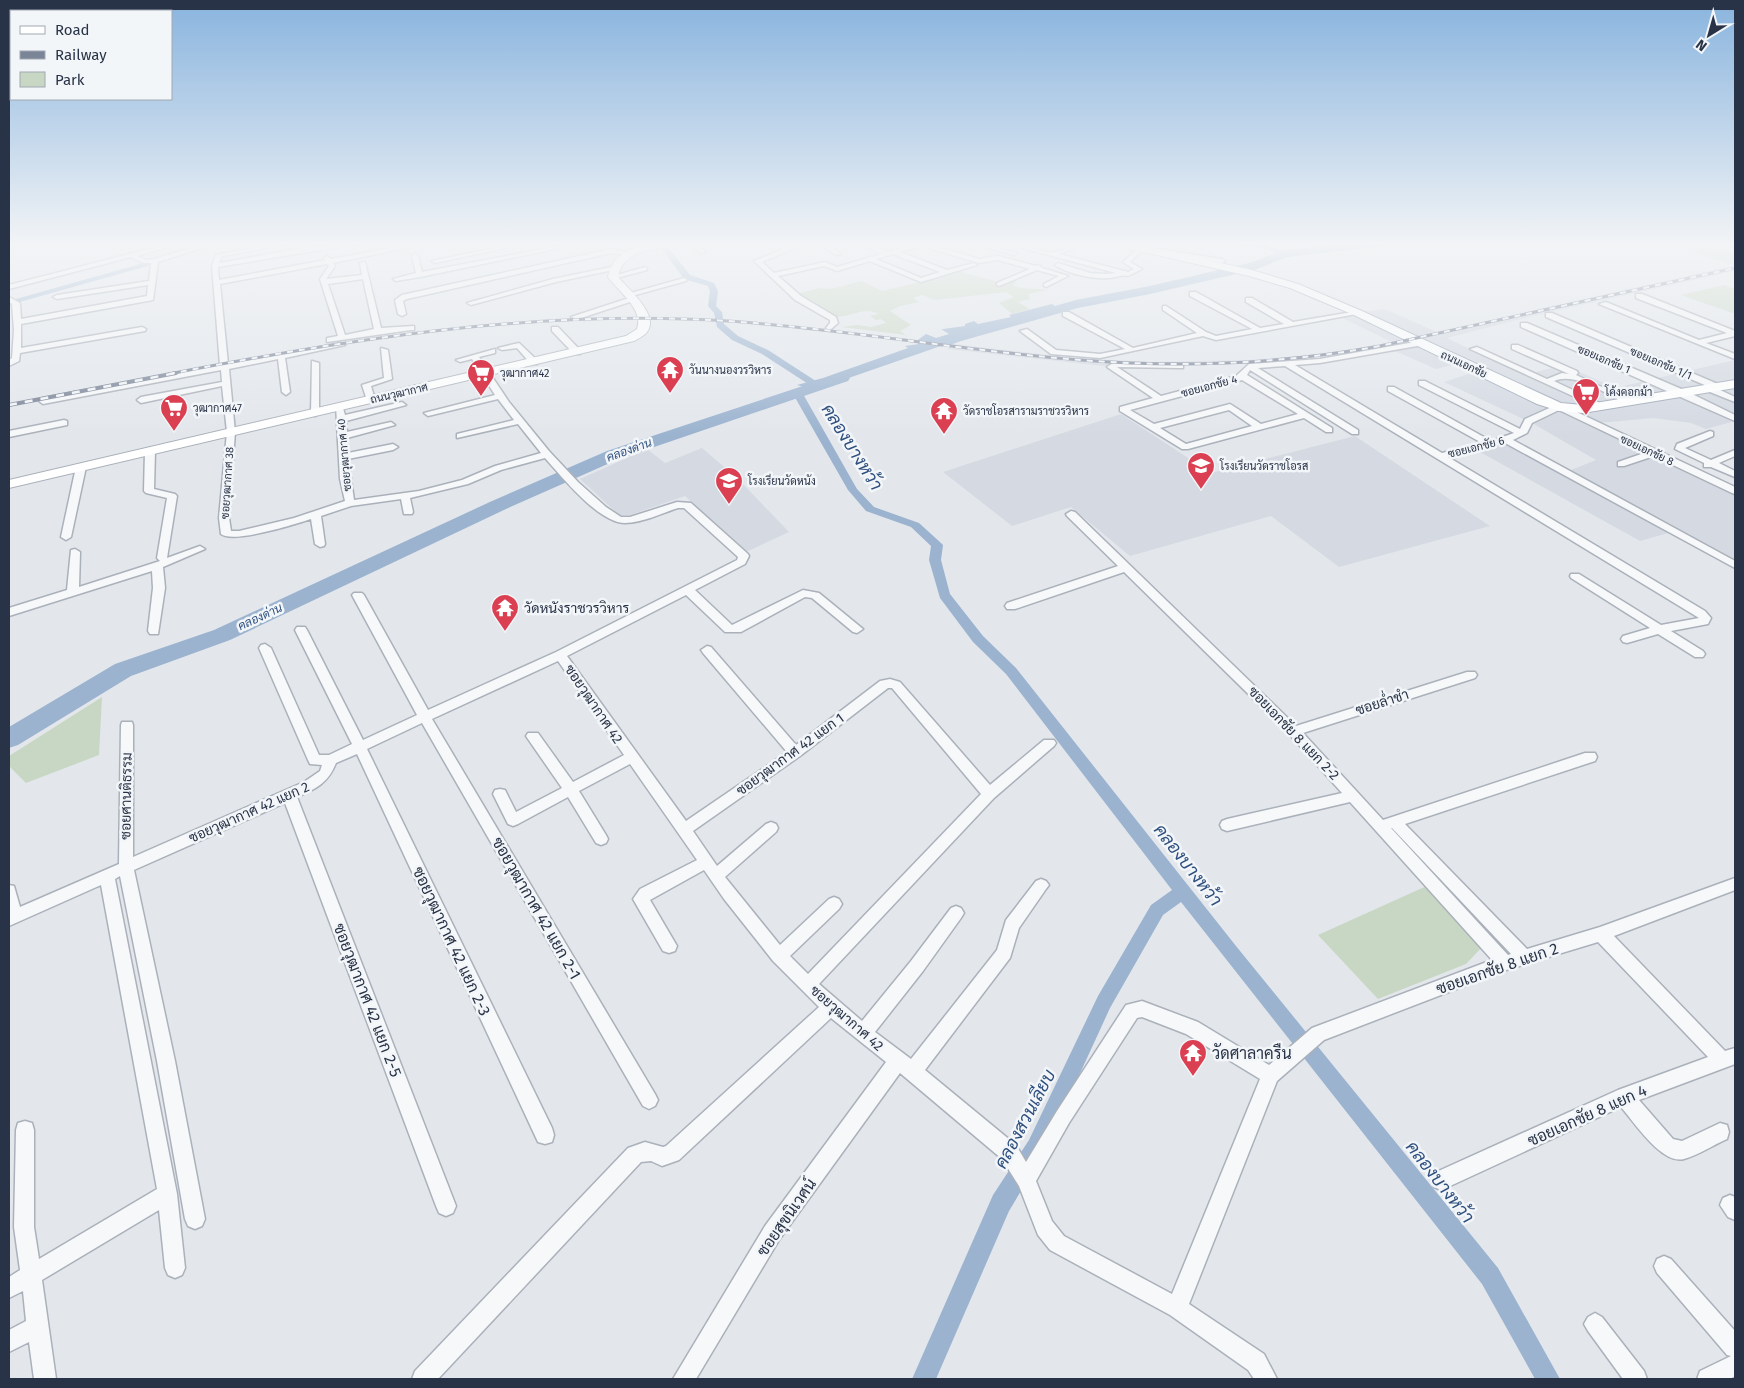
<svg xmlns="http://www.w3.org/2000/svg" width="1744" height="1388" font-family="'Fira Sans',Sarabun,sans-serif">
<rect width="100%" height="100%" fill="#e3e7ec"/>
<g fill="#d4d9e2">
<path d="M1735,265v6l-194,43 -94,24 77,37 40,-10 51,23 120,-28v61l-29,8 -15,-6 -38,-5 -54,5 136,64v73l-56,-30 -39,11 -160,-89 36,-10 55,28 25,-10 -64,-37 -88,-41 30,-10 -18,-8 -20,5 -48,-21 -108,14 -167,5 -166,-18 6,-5 120,14 81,4 94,-2 78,-6 66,-12 -56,-27 49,-6 52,23z"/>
<path d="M1121,414l90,59 144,-37 135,90 -151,41 -68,-51 -141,40 -59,-49 -59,19 -69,-54z"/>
<path d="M702,448l35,30 52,54 -43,20 -61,-56 -55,19h-11l-39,-36 67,-30 18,14z"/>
</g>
<g fill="#c8d7c4">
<path d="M1713,246l22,8v11l-45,-14z"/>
<path d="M957,271l46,12 11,-5 3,2 -3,1 3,1 -5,3c12,5 23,3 36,5l-20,4 2,5 -12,3 12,7 -18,5 -13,-11 15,-6 -8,-5 -71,8 -13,-5 -9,3 6,4 -19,4 -10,5 21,14 -11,6 6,4 -64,-8 16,-2 13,2 15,-4 -5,-4 -5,1 -6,-4 9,-2c-15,-9 -30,5 -46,2 -10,-2 -27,-16 -35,-22l21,-6 12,1 31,-8 20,10 43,-10z"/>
<path d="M1724,285l11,4v25l-54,-19z"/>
<path d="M102,697l-3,58 -73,28 -17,-17v-10z"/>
<path d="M1431,884l52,62 -17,18 -88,35 -60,-64z"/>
</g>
<path fill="#9bb3cf" d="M1052,304l10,7 -56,15 -7,-2 -7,1 1,4 -40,15 -15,3 -124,43 -17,-5 26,-7 85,-30 -3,-2 14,-2 -4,-2 11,-8 10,4 13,-4 -8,-5h2l22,-3v-2l9,-3 4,3 33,-7 -2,-2z"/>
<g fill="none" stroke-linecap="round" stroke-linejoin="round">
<g fill="#9bb3cf" fill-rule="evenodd">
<path d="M657,242h7l26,33 24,8 4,8 -2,15 6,6 2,12 14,12 30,14 54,35v4h-6l-54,-35 -30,-14 -15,-13 -3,-14 -6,-7 2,-15 -2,-5 -24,-7z"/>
<path d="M1219,242l45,2 25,10 -4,2 -22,-8 -40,-4z"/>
<path d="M144,263l7,2 -142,40v-4z"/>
<path d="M798,391l5,3 54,95 17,18 45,16 22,20 2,2 -2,15 9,34 33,42 33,32 220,278 262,322 62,111h-25l-53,-95 -301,-382 -18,13 -53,93 -67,146 -34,57 -73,168h-24l81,-184 36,-55 69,-144 53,-91 21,-15 -166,-216 -33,-32 -33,-44 -11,-38 2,-14 -20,-19 -45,-16 -18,-21 -55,-96z"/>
</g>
<g fill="#9bb3cf" fill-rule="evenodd">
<path d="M1356,242h32l-6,4 -95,11 -30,12 -107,25 -72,14 -117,33 -5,-1 -2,-3 2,-3 120,-34 74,-14 99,-23 36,-13z"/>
<path d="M842,373l6,2 2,3 -2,3 -229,78 -113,50 -276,131 -99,36 -113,69 -9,3v-21l106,-63 99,-34 278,-129 115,-50z"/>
</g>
<defs>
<g id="minor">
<path d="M176,242h9l-48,14 9,4 8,-1 55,-16 3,2 -54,17 -5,38 -132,24v24l121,-21 4,2 -1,2 -125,22 -1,8 -10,5v-6l3,-2 2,-28 -2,-26 -3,-2v-5l11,6 1,16 126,-23 1,-11 -91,14 -4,-2 4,-2 92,-14 2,-18h-8l-12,-6 -122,32v-4z"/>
<path d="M286,242h11l-75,14 -3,7 95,-17c18,2 36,-6 54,-4l-150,25 1,13 106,-20 -1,-2 3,-2 4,3 94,-17h11l-103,21 2,3 -9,13 36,-4 -2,-12 5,-1 16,66 33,-2v4h-3l-84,12v-4l11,-2 -18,-57 9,-13 -2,-2 -107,20 8,80 113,-21 4,2 -60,13 5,34 -4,3 -4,-3 -4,-33 -49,10 6,63 -6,86 2,13h8l55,-13 51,-17 -5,-22 -4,-74h6l3,10 57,-13 4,3 -60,16 1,11 44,-10 4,3 -48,13 1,15 45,-9 5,3 -5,3 -45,9 6,41 65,-9 43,-11 33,-14 46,-13 -23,-29 -61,14v-4l57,-14 -16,-21 -70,17 -4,-3 71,-18 -23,-36 -12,3 -4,-2 39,-11v4l-16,4 30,45 40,49 29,31 28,25 15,10h9l47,-15 14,1 57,51 1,2 -4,8 -50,26 37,35 71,-35 16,3 44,36 -6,4 -4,-1 -41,-34 -7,-1 -64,35h-16l-39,-37 -119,61 119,165 101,-69 -84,-99 -2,-3 6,-4 4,1 85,98 84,-64 10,-2 10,3 90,103 54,-45h10l2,3 -2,3 -60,52 -175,186 43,37 49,-60 40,-53 5,-2 5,2 3,5 -3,5 -38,53 -48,61 36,27 86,-109 9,-30 30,-39 5,-2 5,2 3,4 -3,4 -27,39 -9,30 -85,112 91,75 10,17 31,-51 69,-106 16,-4 56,21 71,43 43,-37 180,-68 -142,-158 -123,29 -5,-2 -2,-4 2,-4 5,-2 115,-26 -53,-59 -165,-162 -109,37h-8l-2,-3 2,-3 111,-37 -51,-50 -1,-2 5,-3 4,1 221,214 171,-54h8l2,3 -2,3 -172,55 80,87 202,-67h10l2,4 -2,4 -190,63 122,125 73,-22 135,-49v12l-121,46 111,115 10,-3v16l-96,36 34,39 9,2 38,-18 7,2 2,7 -2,7c-14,6 -28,16 -43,20 -22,6 -50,-37 -63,-52l-173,80 -7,3 -7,-3 -3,-7 3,-7 184,-83 90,-33 -110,-115 -92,28 -182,70 -47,41 -88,223 75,50 13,25h-23l-6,-9 -78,-55 -120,-65 -12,-15 -19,-49 -17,-27 -102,-86 -121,167 -83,139h-23l92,-153 121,-164 -55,-44 -152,142 -17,6 -11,-5 -10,1 -203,217h-26l3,-8 213,-223 17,-6 18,5 3,-1 153,-139 -46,-46 -49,-62 -20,-29 -54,30 27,46 -2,5 -6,2 -6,-2 -30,-52 7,-10 57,-29 -67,-96 -51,27 27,44 2,4 -2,4 -5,2 -5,-2 -28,-46 -50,27 -5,2 -5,-2 -15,-30 2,-4 5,-1 5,1 11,22 46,-24 -34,-49 -2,-3 2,-3h10l35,49 51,-27 -66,-94 -126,58 223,375 3,6 -3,6 -6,3 -6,-3 -221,-383 -55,26 185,379 2,7 -2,7 -7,2 -7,-2 -181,-388 -21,9c-8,20 -20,26 -39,34l159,409 -3,7 -7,3 -7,-3 -3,-7 -151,-403 -151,67 41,191 30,158 -3,7 -7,3 -7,-3 -3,-7 -28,-158 -37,-185 -5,3 62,315 8,74 -3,7 -7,3 -7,-3 -3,-7 -6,-58 -117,70 14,99h-22l-5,-37 -20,10v-22l17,-9 -3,-30 -14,7v-21l11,-7 -6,-43 2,-97 2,-7 7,-2 7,2 2,7v97l5,32 118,-70 -56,-304 -92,41v-41l5,1 6,21 99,-43 2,-139 1,-3h10l1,3v132l171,-75 16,-11 2,-6 -12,-1 -2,-4 -49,-112 2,-3 4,-1 6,4 48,107h10l23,-11 -57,-114 2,-3h8l2,3 56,110 54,-25 -65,-120 2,-2h8l2,2 64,115 128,-58 181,-92 1,-3 -54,-49h-6c-16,5 -36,15 -53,15 -26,0 -63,-46 -80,-65l-44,12 -33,14 -58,14 3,14 -1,2h-8l-3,-15 -50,7 -30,10 4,28 -1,2 -4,1 -5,-3 -4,-25c-15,5 -79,25 -90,15l-2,-16 8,-86 -5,-46 -81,17 -4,-3 4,-3 81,-15 -1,-12 -178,34 -4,-3 4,-3 177,-33 -8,-99 4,-11zM363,279l11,50 -29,6 -17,-51zM888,688h4l89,106 -173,180 -18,-18 49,-47 3,-5 -3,-5 -5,-2 -5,2 -49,46 -55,-68 51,-45 2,-4 -2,-4 -5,-2 -5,2 -49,42 -24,-35 107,-75zM1391,828h1l119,126 -3,1zM1142,1017l44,17 74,45 -88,215 -108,-58 -12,-15 -16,-40 33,-58 68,-105z"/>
<path d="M524,242h10l-99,21 -3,-2z"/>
<path d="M579,242h10l-169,35 -24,4 -3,-2 23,-6 -4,-17 3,-2 3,2 4,16z"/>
<path d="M686,242h6l14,10 -5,1z"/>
<path d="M809,242h15l17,12 -5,1 -18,-12 -26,6 -30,13 12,11 51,-11 12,5 44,-13 -13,-7v-2h4l16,7 34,-10 57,17 19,-3 38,10 3,-1 3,3 26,8 -22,11 -2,-1v-2l15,-8 -22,-6 -38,16 -2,-1v-2l33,-14 -32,-9 -19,3 -57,-17 -22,6 47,18 27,-7 3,2 -56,17 -51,-21 -33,10 -13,-5 -46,10 23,20 35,21 2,6 -8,7 -4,-2 4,-5v-3l-35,-20 -41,-39 34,-14zM893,254l47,18 -19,6 -45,-19z"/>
<path d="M968,242h9l40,11 -3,2z"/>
<path d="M1000,242c17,-2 33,10 51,10 12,1 25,-10 38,-10l-30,12 69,18 6,-3 -11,-7 18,-16 3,2 -14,14 12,7 -14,7c-7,-2 -13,2 -20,2 -15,1 -40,-4 -53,-13l3,-2 32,10 16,1 10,-1z"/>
<path d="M611,249l19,4 -3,2 -16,-2 -204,46 -4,2 3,13 -4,2 -4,-2 -3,-14 7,-5z"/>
<path d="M1158,249l64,10 3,2 -3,2 -66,-11 -1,-1z"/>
<path d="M616,266l2,1v2l-62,13 -85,23 -4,-2 86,-24z"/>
<path d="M645,267l2,1v2l-34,9 -3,-2z"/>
<path d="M684,278l3,2 -1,1 -58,16 -4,-2z"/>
<path d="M1190,292h6l64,36 24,-4 -38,-22v-4h6l41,24 65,-11 4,2 -146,27 -13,-4 -103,22 -49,-4 -31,-23 7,-2 29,21 44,4 25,-5 -62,-33v-4h6l64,36 64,-15 -34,-23v-4h3l40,26 10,4 36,-7 -62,-33z"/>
<path d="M1636,294h6l93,37v5l-29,7 29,11v5l-136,-55 7,-2 93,38 28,-7 -91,-35z"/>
<path d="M629,298l7,2 -58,19 -7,-2z"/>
<path d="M1546,313h6l168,72 1,2 -3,2 17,8v5l-30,-12 -1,-2 3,-2 -161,-69z"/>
<path d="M1521,323h6l159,68 49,24v6l-214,-94z"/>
<path d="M552,327h6l22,23v4h-6l-22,-23z"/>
<path d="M1420,341h3v4l-103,18 -25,2 147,88 40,-10 -94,-52v-4h6l97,54 23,-8 -95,-48v-4h6l95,48 5,-10 31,-14h6l173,82v7l-3,-1 -78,-37 -30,10h-6v-4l29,-10 -88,-42 -27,13 -5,10 -14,7 222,121v7l-230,-125 -57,14 257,154 6,7 -3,6 -37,7 32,20 2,3 -2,3h-8l-37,-23 -31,9 -4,-1 -2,-3 2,-3 27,-8 -79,-50 -1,-2 1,-2h8l82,51 38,-7 -414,-252 -27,2 100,62v4h-6l-102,-64 -3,5 85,53v4h-6l-22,-14 -116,31h-6l-62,-38v-4l33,-9 -46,-31 6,-4 70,1v4h-3l-63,-1 44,29 75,-20 13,-12 71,-5zM1242,380l56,34 -37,10 -31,-20 -76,20 -24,-14zM1229,410l23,16 -66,18 -26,-16z"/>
<path d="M519,343l18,17v4h-6l-14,-16 -15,2 -4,-2z"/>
<path d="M1512,345h6l59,26 1,2 -2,2 56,26 -7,2c-21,-10 -49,-31 -71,-22l52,25 -7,2 -129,-59 7,-2 70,32 15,-6 7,1 -57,-25z"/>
<path d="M381,348l7,2 4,29 -21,7 4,14 -4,3 -4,-3 -5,-15 22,-7z"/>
<path d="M312,361l7,2v50l-4,3 -4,-3z"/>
<path d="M64,420l3,1v4l-58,12v-6z"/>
<path d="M1710,431l3,1v4l-28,12 26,12 24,-10v6l-16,7 16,8v6l-24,-10h-7v-4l-29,-14 2,-5z"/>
<path d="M150,448l5,3 -1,38 21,5 2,2 -10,62 33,-12 5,3 -42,18 2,21 -7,46h-8l-2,-3 5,-43 -1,-17 -143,45v-8l58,-18 4,-40 4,-1 5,3 -1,35 81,-26 -3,-3 10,-60 -21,-5 -2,-2 1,-40z"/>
<path d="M81,464l5,3 -15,70 -5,3 -5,-3 15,-70z"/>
<path d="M1730,1195l5,2v23l-7,-3 -8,-12 3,-7z"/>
<path d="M1664,1256l7,3 64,72v45l-5,3h-33l3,-8 31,-15 -4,-1 -70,-82 -3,-7 3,-7z"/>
<path d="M1595,1313l7,4 42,54 3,8h-24l-35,-48 -4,-7 4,-7z"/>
</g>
<path id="secondary" d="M662,242h23l-5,3c-23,3 -57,4 -62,32 10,12 42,38 29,55 -3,4 -9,7 -13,9l-625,147v-8l617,-144 11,-7c7,-20 -18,-37 -29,-52 5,-27 30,-32 54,-35z"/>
<path id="primary" d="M1108,242h17l127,28 46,14 64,27 199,92 22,2 152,-25v8l-152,25 -24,-2 -22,-7 -183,-89 -64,-27 -41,-12 -136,-31z"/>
</defs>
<use href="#minor" stroke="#abb1ba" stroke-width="3"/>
<use href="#secondary" stroke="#abb1ba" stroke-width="2"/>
<use href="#primary" stroke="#a1aab9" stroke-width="2"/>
<use href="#minor" fill="#f7f8fa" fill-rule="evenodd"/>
<use href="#secondary" fill="#fff" fill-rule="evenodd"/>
<use href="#primary" fill="#fff" fill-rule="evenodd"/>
<defs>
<path id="rail-far1" d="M169,374c185,-36 371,-65 559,-53 119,8 235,30 353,39 100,8 200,4 299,-14l355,-78"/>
<path id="rail" d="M9,405l167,-32"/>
</defs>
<use href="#rail-far1" stroke="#7b8598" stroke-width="3"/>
<use href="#rail" stroke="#7b8598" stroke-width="4"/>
<use href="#rail-far1" stroke="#f3f6f9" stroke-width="2" stroke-dasharray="6" stroke-linecap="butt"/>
<use href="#rail" stroke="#f3f6f9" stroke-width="2.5" stroke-dasharray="8" stroke-linecap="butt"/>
</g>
<linearGradient id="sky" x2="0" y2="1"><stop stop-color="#89b4de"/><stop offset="0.56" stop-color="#f2f4f6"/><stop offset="1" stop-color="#f2f4f6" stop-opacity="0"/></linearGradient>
<rect width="1744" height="436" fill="url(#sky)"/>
<defs>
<symbol id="temple-pin" viewBox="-11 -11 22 30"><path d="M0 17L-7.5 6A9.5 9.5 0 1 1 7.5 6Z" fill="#db3f52" stroke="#f3f6f9"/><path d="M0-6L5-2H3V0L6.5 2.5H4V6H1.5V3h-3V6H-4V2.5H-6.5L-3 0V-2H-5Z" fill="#fff"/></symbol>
<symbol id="supermarket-pin" viewBox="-11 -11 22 30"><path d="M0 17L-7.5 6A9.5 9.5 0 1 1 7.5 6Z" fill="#db3f52" stroke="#f3f6f9"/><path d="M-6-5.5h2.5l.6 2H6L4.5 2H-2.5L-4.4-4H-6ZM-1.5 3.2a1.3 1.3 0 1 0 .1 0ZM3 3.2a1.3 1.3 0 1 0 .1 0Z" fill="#fff"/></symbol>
<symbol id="school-pin" viewBox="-11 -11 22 30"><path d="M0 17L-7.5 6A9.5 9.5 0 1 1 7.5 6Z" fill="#db3f52" stroke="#f3f6f9"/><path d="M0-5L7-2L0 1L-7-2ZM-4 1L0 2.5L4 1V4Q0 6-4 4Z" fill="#fff"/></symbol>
</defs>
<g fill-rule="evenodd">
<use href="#temple-pin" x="654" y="354" width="32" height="43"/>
<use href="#supermarket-pin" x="465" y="357" width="32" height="43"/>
<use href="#supermarket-pin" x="1570" y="376" width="32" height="43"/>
<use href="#supermarket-pin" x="158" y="392" width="32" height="43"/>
<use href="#temple-pin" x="928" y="395" width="32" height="43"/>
<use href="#school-pin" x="1185" y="450" width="32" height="43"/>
<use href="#school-pin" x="713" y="465" width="32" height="43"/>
<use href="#temple-pin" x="489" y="592" width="32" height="43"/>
<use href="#temple-pin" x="1177" y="1037" width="32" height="43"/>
</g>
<g text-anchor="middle" stroke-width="5" stroke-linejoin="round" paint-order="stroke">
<g font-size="11" fill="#293347" stroke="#f3f6f9">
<text transform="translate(1604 359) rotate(23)" y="4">ซอยเอกชัย 1</text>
<text transform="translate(1661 363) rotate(23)" y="4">ซอยเอกชัย 1/1</text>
<text transform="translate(1464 364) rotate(25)" y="4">ถนนเอกชัย</text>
<text transform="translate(1209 386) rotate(-15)" y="4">ซอยเอกชัย 4</text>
<text transform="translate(399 393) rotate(-13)" y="4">ถนนวุฒากาศ</text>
<text transform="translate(1476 447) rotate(-14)" y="4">ซอยเอกชัย 6</text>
<text transform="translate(1647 450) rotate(25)" y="4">ซอยเอกชัย 8</text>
<text transform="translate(344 455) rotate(-95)" y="4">ซอยวุฒากาศ 40</text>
<text transform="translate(227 483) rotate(-86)" y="4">ซอยวุฒากาศ 38</text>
</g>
<g font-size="11" fill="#293347" stroke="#f3f6f9" text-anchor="start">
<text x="689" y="374">วันนางนองวรวิหาร</text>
<text x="500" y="377">วุฒากาศ42</text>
<text x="1605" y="396">โค้งคอกม้า</text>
<text x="193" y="412">วุฒากาศ47</text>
<text x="963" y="415">วัดราชโอรสารามราชวรวิหาร</text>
<text x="1220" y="470">โรงเรียนวัดราชโอรส</text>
<text x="748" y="485">โรงเรียนวัดหนัง</text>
</g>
<g font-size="12" font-style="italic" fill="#2f507f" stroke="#f3f6f9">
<text transform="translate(629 450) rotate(-20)" y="4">คลองด่าน</text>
<text transform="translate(260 617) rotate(-25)" y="4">คลองด่าน</text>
</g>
<g font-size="14" fill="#293347" stroke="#f3f6f9" text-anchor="start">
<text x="524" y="613">วัดหนังราชวรวิหาร</text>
</g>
<g font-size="14" fill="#293347" stroke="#f3f6f9">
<text transform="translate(1382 702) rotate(-18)" y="5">ซอยล่ำชำ</text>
<text transform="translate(594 704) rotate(56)" y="5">ซอยวุฒากาศ 42</text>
<text transform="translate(1294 733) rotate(46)" y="5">ซอยเอกชัย 8 แยก 2-2</text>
<text transform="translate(790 754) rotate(-36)" y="5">ซอยวุฒากาศ 42 แยก 1</text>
<text transform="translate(126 796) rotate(-89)" y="5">ซอยศานติธรรม</text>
<text transform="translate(249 812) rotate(-24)" y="5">ซอยวุฒากาศ 42 แยก 2</text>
<text transform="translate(847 1018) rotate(41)" y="5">ซอยวุฒากาศ 42</text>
</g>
<g font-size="16" fill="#293347" stroke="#f3f6f9">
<text transform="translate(537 908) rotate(60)" y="6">ซอยวุฒากาศ 42 แยก 2-1</text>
<text transform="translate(452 941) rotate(65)" y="6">ซอยวุฒากาศ 42 แยก 2-3</text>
<text transform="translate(1497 968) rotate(-19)" y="6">ซอยเอกชัย 8 แยก 2</text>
<text transform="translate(368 1000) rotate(69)" y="6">ซอยวุฒากาศ 42 แยก 2-5</text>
<text transform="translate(1587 1115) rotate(-24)" y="6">ซอยเอกชัย 8 แยก 4</text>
<text transform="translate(786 1217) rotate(-55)" y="6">ซอยสุขนิเวศน์</text>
</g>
<g font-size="16" fill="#293347" stroke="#f3f6f9" text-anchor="start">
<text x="1212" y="1059">วัดศาลาครืน</text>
</g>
<g font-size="18" font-style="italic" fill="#2f507f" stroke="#f3f6f9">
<text transform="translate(852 447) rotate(58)" y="6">คลองบางหว้า</text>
<text transform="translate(1188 865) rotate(52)" y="6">คลองบางหว้า</text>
<text transform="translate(1025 1119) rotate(-62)" y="6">คลองสวนเลียบ</text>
<text transform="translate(1440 1182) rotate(52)" y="6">คลองบางหว้า</text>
</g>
</g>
<rect width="1744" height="1388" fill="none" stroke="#293347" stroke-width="20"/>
<rect x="10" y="10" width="162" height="90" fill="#f3f6f9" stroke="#a2a8b2"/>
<rect x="20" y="26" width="25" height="8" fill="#ffffff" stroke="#a2a8b2"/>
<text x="55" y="35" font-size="15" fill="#293347">Road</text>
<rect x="20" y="51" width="25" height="8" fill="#7b8598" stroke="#a2a8b2"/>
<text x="55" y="60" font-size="15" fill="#293347">Railway</text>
<rect x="20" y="72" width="25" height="15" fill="#c8d7c4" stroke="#a2a8b2"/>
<text x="55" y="85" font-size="15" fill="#293347">Park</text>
<g transform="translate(1709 35) rotate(217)" stroke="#f3f6f9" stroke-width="4" paint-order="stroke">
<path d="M0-4L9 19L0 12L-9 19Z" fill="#293347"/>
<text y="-8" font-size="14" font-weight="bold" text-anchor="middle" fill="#293347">N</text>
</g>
</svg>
